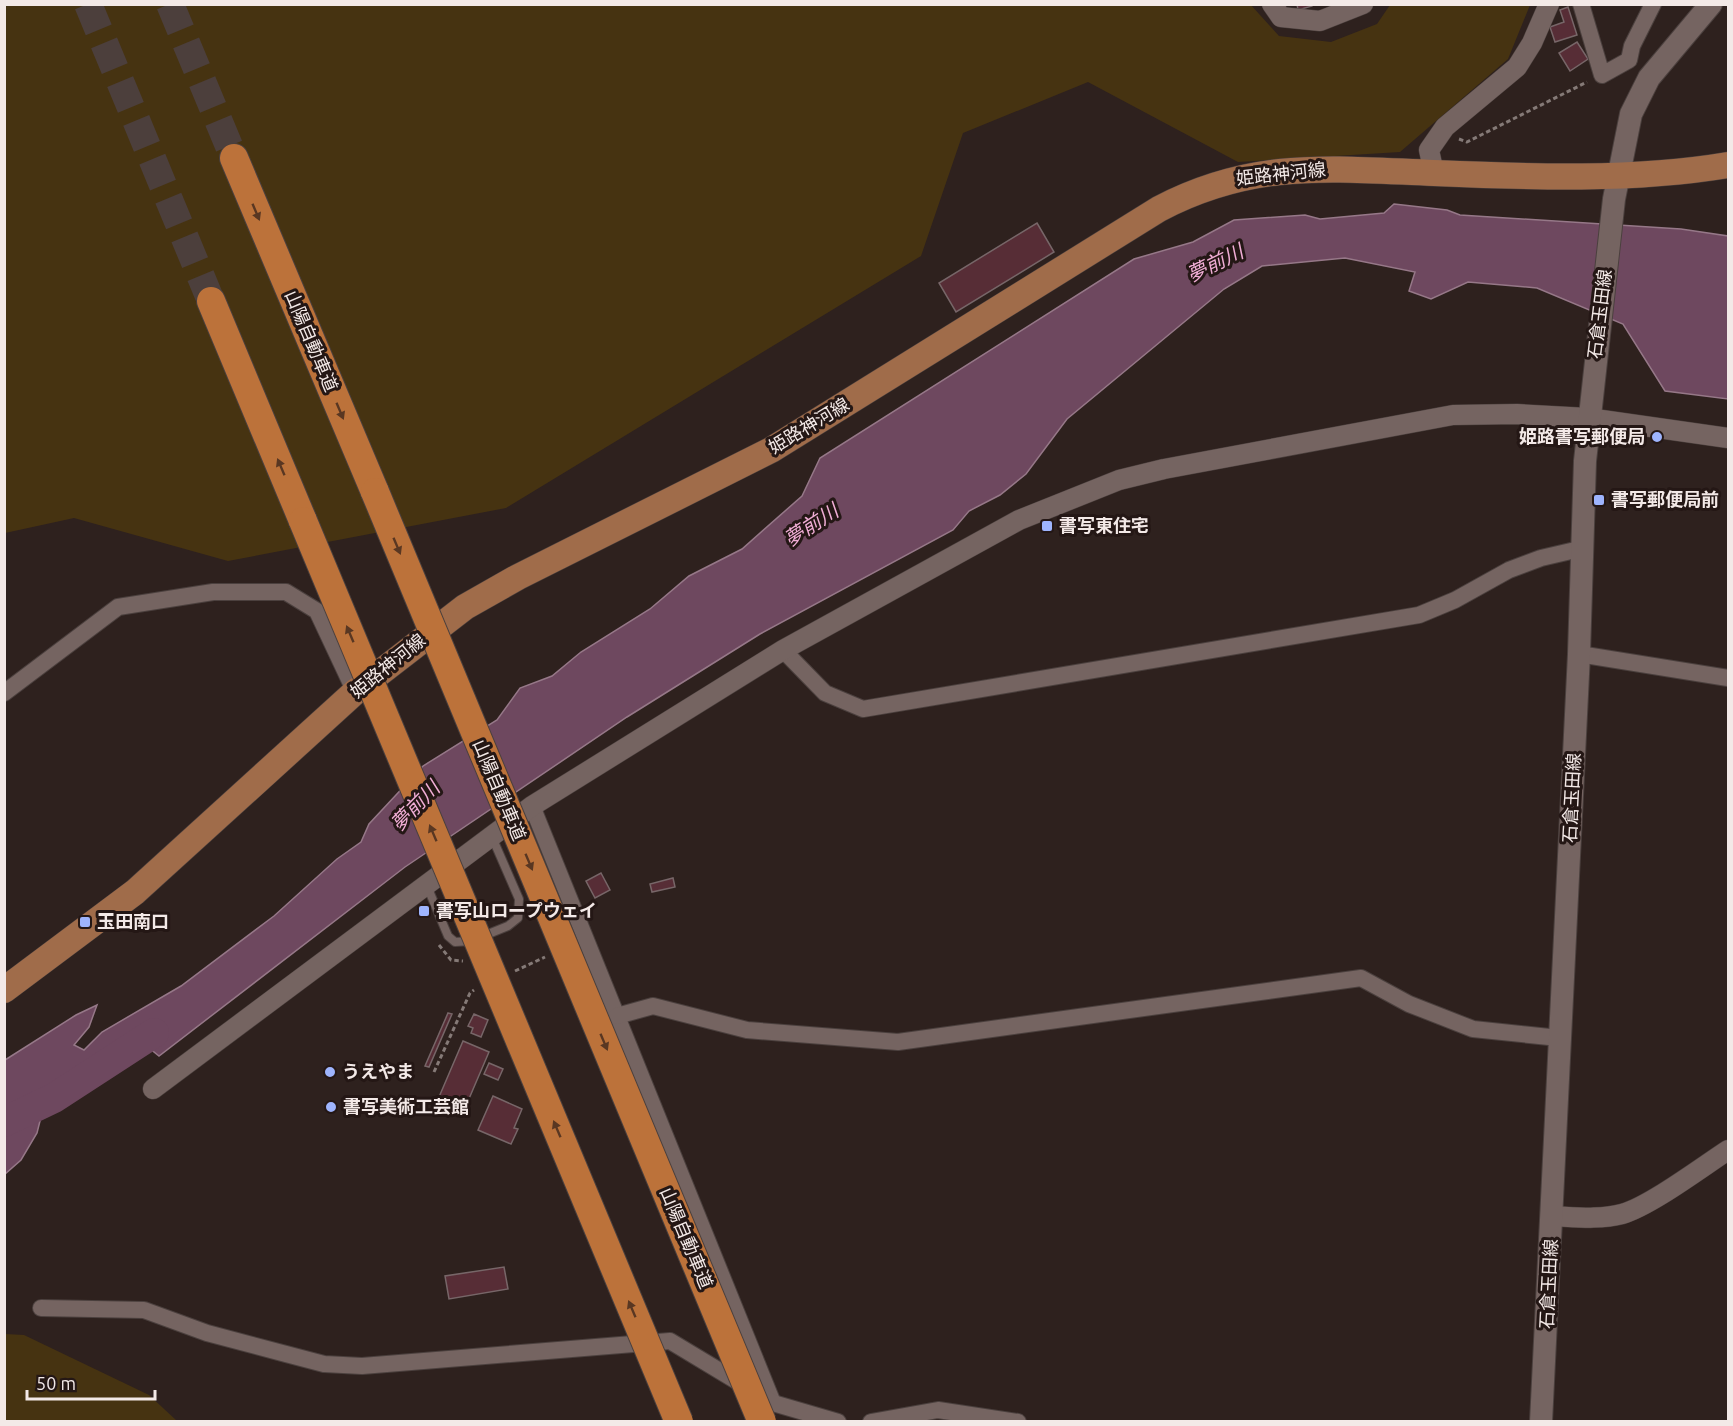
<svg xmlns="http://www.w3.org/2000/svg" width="1733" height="1426" font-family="Ubuntu,'Noto Sans JP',sans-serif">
<rect width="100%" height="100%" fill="#2e211e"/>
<g fill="#463311">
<path d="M1250,4l29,32 52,6 46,-18 13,-19h140l-22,54 -108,93 -162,10 -150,-80 -125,51 -42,123 -415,252 -278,53 -154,-43 -69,15v-528z"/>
<path d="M5,1334l19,1 125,60 28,26h-172z"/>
</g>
<path fill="#6e485f" stroke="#967888" stroke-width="1.5" d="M1394,204l53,6 13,5 221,14 47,7v163l-63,-8 -42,-67 -86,-36 -69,-6 -37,17 -22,-8 6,-19 -70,-14 -83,8 -38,23 -157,130 -41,55 -26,21 -31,16 -16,19 -193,104 -133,83 -222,150 -246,189 -10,-8h-9l-28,9 -68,48 -7,28 -16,27 -16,14v-114l71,-45 21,-10 -8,22 -15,18 10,5 18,-18 79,-46 93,-70 63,-57 24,-17 8,-18 54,-58 74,-46 23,-32 32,-12 29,-24 69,-43 39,-33 53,-27 60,-53 18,-38 314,-199 59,-17 41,-22 71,-5 15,4 64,-6z"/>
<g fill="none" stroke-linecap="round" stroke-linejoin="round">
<path stroke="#6e485f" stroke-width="30" d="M4,1122l50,-24 100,-65"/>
</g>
<g fill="#572d36" stroke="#776668" stroke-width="1.5">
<path d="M1297,4h15v2l-14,4z"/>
<path d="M1568,7l9,28 -22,7 -5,-15 14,-5 -4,-12z"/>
<path d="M1577,42l11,17 -18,12 -11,-18z"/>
<path d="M1037,223l17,29 -98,60 -17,-29z"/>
<path d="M601,873l9,17 -15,8 -9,-17z"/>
<path d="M673,878l2,9 -23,5 -2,-8z"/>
<path d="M448,1013l4,1 -23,53 -4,-1z"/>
<path d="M474,1014l14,6 -7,17 -10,-4 2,-5 -5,-2z"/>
<path d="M463,1041l26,11 -24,56 -26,-11z"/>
<path d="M489,1063l14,6 -5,11 -14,-6z"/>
<path d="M493,1096l29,13 -8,19 4,1 -7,15 -33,-14z"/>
<path d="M504,1267l4,22 -59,10 -4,-23z"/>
</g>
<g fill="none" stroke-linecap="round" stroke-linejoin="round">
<g stroke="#4c3f3c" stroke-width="28" stroke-dasharray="28 14" stroke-linecap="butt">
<path d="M88,4l123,297"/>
<path d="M170,4l64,154"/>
</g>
<defs>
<path id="service" d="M427,886l21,50 7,6 16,-1 37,-15 10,-8 1,-19 -27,-62"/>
<g id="minor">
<path d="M1581,4l21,71 27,-15 3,-14 21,-42"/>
<path d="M783,650l42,43 38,16 556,-94 36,-15 54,-30 32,-12 43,-10"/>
<path d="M1579,654l149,24"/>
<path d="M4,693l114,-86 95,-15h73l31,19 38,81"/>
<path d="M532,806l241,597"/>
<path d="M617,1016l36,-10 94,24 151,12 463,-64 48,26 64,25 86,9"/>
<path d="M41,1308l103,2 63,23 79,21 38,10 38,2 308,-25 103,62 65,19"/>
<path d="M871,1422l67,-12 80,12"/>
</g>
<g id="tertiary">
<path d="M1272,4l9,13 39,4 43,-17"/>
<path d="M1434,173l-5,-23 16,-23 72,-60 15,-24 17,-39"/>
<path d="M153,1089l379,-283 251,-156 236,-130 100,-40 45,-11 289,-54 64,-1 71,4 140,20"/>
<path d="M1552,1216c23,1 48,4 70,-2 28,-8 80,-47 106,-64"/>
</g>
<path id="secondary" d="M1541,1422l38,-768 6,-193 29,-262 17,-85 18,-36 62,-74"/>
<path id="primary" d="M4,990l131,-98 220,-200 110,-85 53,-30 253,-127 388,-241c95,-50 172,-40 275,-36 95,4 200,8 294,-8"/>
<g id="motorway">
<path d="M234,158l141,334"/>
<path d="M211,301l92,220"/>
</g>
</defs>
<use href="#service" stroke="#4b403e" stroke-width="10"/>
<use href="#minor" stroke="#4b403e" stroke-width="18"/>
<use href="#tertiary" stroke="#4b403e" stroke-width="21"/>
<use href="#secondary" stroke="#4b403e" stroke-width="24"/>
<use href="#primary" stroke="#4b403e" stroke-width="27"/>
<use href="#motorway" stroke="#4b403e" stroke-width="30"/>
<g stroke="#857a77" stroke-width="3" stroke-dasharray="4.5 3" stroke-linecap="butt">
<path d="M1459,139l8,3 120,-60"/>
<path d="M439,945l12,15 12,1"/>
<path d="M515,971l30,-14"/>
<path d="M434,1072l36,-79 4,-3"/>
</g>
<use href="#service" stroke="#756461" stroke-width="8"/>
<use href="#minor" stroke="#756461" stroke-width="16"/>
<use href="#tertiary" stroke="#756461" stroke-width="20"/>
<use href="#secondary" stroke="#756461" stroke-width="22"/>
<use href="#primary" stroke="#a06c4a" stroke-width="26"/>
<use href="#motorway" stroke="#bc723a" stroke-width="28"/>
<defs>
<g id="motorway-bridge">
<path d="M375,492l387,930"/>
<path d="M303,521l376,901"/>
</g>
</defs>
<use href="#motorway-bridge" stroke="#4b403e" stroke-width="30" stroke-linecap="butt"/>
<use href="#motorway-bridge" stroke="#bc723a" stroke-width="28"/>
</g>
<defs><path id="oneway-solid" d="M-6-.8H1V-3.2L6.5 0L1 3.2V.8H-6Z" transform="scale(1.5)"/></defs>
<g fill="#593722">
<use href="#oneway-solid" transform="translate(256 212) rotate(67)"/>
<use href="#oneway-solid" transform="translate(340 411) rotate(67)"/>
<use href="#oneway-solid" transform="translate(281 467) rotate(-113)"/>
<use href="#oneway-solid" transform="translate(397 546) rotate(67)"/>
<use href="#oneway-solid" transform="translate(350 634) rotate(-113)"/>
<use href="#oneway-solid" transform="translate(433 833) rotate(-113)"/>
<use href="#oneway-solid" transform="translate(529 862) rotate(67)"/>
<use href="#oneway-solid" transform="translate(604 1042) rotate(67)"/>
<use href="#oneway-solid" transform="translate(557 1129) rotate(-113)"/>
<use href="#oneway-solid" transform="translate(632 1309) rotate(-113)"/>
</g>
<g fill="#9eb4fd" stroke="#241715" stroke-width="2">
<circle cx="1657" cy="437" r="6"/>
<rect x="1593" y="494" width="12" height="12" rx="3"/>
<rect x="1041" y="520" width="12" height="12" rx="3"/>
<rect x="418" y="905" width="12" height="12" rx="3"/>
<rect x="79" y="916" width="12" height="12" rx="3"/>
<circle cx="330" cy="1072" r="6"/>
<circle cx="331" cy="1107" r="6"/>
</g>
<g text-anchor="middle" stroke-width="6" stroke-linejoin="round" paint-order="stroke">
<g font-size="18" fill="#f3e9e7" stroke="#241715">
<text transform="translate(1281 174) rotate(-6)" y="6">姫路神河線</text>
<text transform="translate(1600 314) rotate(-83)" y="6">石倉玉田線</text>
<text transform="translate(311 341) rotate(67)" y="6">山陽自動車道</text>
<text transform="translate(809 426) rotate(-31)" y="6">姫路神河線</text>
<text transform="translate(388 666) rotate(-39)" y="6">姫路神河線</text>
<text transform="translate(499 790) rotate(67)" y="6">山陽自動車道</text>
<text transform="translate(1572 798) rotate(-87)" y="6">石倉玉田線</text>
<text transform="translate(686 1238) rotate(67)" y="6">山陽自動車道</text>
<text transform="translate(1549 1284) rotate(-87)" y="6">石倉玉田線</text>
</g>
<g font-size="18" font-weight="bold" fill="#f3e9e7" stroke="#241715" text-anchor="start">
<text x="1645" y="443" text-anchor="end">姫路書写郵便局</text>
<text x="1611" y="506">書写郵便局前</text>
<text x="1059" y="532">書写東住宅</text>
<text x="436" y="917">書写山ロープウェイ</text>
<text x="97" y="928">玉田南口</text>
<text x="342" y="1078">うえやま</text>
<text x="343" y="1113">書写美術工芸館</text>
</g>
<g font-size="20" font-style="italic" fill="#f0add5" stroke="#241715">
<text transform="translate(1215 263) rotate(-26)" y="7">夢前川</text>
<text transform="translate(811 525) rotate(-33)" y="7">夢前川</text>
<text transform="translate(415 806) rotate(-46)" y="7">夢前川</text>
</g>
</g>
<rect width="1733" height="1426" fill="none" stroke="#f3e9e7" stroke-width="12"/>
<path d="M27 1390v9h128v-9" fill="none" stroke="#f3e9e7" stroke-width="3"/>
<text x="36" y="1390" font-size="18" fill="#f3e9e7" stroke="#241715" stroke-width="4.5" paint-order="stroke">50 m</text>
</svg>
